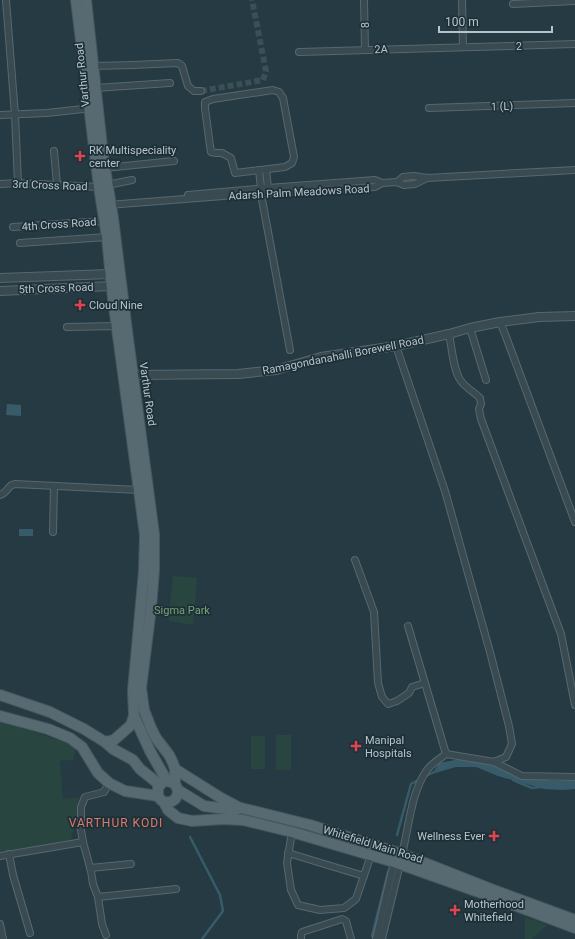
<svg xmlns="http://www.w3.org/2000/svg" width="575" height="939" font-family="Roboto,sans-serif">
<rect width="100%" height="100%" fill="#253a42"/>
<g fill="#28453f">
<path d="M173,576l24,2 -4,47 -25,-4z"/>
<path d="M0,721l77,25 -4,14 -13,1 3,38 16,-2v12l-9,34 -70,8z"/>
<rect x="276" y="735" width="15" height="35"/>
<rect x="251" y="736" width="14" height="33"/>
<path d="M525,917l22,8 -15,14h-7z"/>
</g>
<g fill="#385b6a">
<path d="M7,404l14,1v11l-15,-1z"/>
<rect x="19" y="529" width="14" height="7"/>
<path d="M460,759l19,2 15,4 30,10 27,6h24v8l-12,1 -19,-1 -46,-13 -22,-9h-20l-24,7 7,-11z"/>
</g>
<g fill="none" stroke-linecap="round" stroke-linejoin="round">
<g stroke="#385b6a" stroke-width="2.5">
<path d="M426,776l10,-5"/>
<path d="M513,780l19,8 9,-1"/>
<path d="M397,835l14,-51 9,-5"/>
<path d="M190,837l30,58 3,16 -21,28"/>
<path d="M372,936l16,-64"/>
</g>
<path stroke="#3b4f57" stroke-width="6" stroke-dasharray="6 3" stroke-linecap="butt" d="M201,91l62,-11 3,-9 -14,-71"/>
<defs>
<g id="minor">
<path d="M6,0l9,115 3,68"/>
<path d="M364,0l1,50"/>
<path d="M462,0l1,47"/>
<path d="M513,4l62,-3"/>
<path d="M299,52l276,-8"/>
<path d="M93,66l40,-1 45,-2 4,3 6,20 6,5h7"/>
<path d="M95,88l75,-5"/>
<path d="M273,90l6,2 4,6 11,59 -2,6 -7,4 -50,6 -4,-15 -9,-5h-6l-5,-1 -1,-6 -5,-38v-6l8,-3z"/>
<path d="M429,108l146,-5"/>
<path d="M0,115l47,-2 45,-5"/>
<path d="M54,151l3,34"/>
<path d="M105,168l69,-7"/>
<path d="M259,170l2,18"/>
<path d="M266,170l2,18"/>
<path d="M397,182l6,-5 11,-1 13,2 148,-8"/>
<path d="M0,184l18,-1 81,4"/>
<path d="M112,184l20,-4"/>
<path d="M261,194l29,156"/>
<path d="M188,195l80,-7 107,-8 7,3"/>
<path d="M108,205l141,-11 126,-7 7,-4 15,-1 7,3 11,-1 12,-6"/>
<path d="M13,227l91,-6"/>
<path d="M20,243l87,-6"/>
<path d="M500,322l5,12 70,188"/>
<path d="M67,327l50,-1"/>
<path d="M470,328l16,52"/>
<path d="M449,334c3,14 4,36 12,47 5,7 13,11 19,17l1,6 -2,5 2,10 80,215 14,71"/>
<path d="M396,346l49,145 45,161 19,74 3,18 -6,13 -12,5 -48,-8c-6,5 -14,9 -19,16 -16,22 -18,57 -25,84"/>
<path d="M0,495c8,-2 7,-10 15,-11l124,6"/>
<path d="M53,532l1,-46"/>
<path d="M355,560l19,52 4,71 4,14 6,7 9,-3 12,-8 3,-6 13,-4"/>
<path d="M408,626l38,128"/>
<path d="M494,762l28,14 53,1"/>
<path d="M292,832l-5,31 4,27 7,15 22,5 24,-2 12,-9 15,-44"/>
<path d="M288,853l76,23"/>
<path d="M9,854l4,21 17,58"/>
<path d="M0,856l83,-14"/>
<path d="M90,868l41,-4"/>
<path d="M98,897l78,-8"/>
<path d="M0,924l3,15"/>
<path d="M106,935l-4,-11 -4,-27 -5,-13 -2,-13 -8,-29 -2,-12v-23l4,-10 19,-5 5,-9"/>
<path d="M301,939v-4l1,-3 40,-13 4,2 5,18"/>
<path d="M376,939l18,-77"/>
<path d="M382,939l18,-75"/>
</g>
<g id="tertiary">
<path d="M0,278l110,-4"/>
<path d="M0,291l112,-5"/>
<path d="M133,375l105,-1 38,-4 45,-13 75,-11 53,-12 21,-6 30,-6 39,-5 36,-1"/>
</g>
<g id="primary">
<path d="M76,0l23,187 8,50 6,62 32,236 -1,36 -11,119 1,26 16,35 17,30"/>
<path d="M86,0l17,156 10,62 14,113 27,203v36l-3,38 -10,80 3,22 7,18 5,10 13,17 4,8 2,6v15"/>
<path d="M0,695l50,17 34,17 21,13 8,7 20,11 7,9 20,16"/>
<path d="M0,716l48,13 22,9 12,9 16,26 11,10 16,8 33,5"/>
<path d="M105,742l9,-2 17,-15 3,-9"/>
<path d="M175,769l46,29 19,10"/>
<path d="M164,802c9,1 14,-3 14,-12"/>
<path d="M575,920l-79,-29 -94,-37 -92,-29 -69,-17 -6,2 -31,-4 -26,-16 -3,-6 -4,-2 -4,-1 -4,1 -3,3 -2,3v8l3,4 3,2 4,8 10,8 14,3 31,-2 20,1 49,12 102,30 96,34 85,32"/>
</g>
</defs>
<use href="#minor" stroke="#57686f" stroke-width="8"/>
<use href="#tertiary" stroke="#57686f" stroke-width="10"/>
<use href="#primary" stroke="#46565e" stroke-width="12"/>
<use href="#minor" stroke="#394a51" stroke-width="6"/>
<use href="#tertiary" stroke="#394a51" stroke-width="8"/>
<use href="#primary" stroke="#576a71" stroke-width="10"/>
</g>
<g fill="#e0444e" stroke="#1e2f37" stroke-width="1.5">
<path d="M78 150h4v4h4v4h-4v4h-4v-4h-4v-4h4z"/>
<path d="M78 299h4v4h4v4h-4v4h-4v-4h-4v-4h4z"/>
<path d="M354 740h4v4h4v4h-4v4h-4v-4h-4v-4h4z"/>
<path d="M492 830h4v4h4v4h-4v4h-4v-4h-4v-4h4z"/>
<path d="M453 904h4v4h4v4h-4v4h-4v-4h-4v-4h4z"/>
</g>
<g text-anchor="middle" stroke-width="3.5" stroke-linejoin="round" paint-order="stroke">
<g font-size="11" fill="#b6c5cc" stroke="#1e2f37">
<text transform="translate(365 25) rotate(-92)" y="4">8</text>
<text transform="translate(519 46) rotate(-2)" y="4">2</text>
<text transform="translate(381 49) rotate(-2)" y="4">2A</text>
<text transform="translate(82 75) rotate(-96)" y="4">Varthur Road</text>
<text transform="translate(502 106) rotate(-2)" y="4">1 (L)</text>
<text transform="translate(50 185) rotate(2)" y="4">3rd Cross Road</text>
<text transform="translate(299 192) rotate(-3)" y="4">Adarsh Palm Meadows Road</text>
<text transform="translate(59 224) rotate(-4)" y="4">4th Cross Road</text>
<text transform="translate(56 288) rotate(-2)" y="4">5th Cross Road</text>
<text transform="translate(343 355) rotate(-11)" y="4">Ramagondanahalli Borewell Road</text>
<text transform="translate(148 394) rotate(82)" y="4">Varthur Road</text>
<text transform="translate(373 844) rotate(17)" y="4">Whitefield Main Road</text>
</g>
<g font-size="11" fill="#b6c5cc" stroke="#1e2f37" text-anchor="start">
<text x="89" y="154">RK Multispeciality<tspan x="89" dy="13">center</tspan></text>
<text x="89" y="309">Cloud Nine</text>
<text x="365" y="744">Manipal<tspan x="365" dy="13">Hospitals</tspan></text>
<text x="485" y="840" text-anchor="end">Wellness Ever</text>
<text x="464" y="908">Motherhood<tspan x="464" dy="13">Whitefield</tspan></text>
</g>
<g font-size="11" fill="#76a373" stroke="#1e2f37">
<text x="182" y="614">Sigma Park</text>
</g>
<g font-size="12" letter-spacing="1" fill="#dc7a6a" stroke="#1e2f37">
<text x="116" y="827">VARTHUR KODI</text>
</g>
</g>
<path d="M439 26v6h113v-6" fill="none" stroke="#b6c5cc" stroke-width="2"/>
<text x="445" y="26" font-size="12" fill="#b6c5cc" stroke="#1e2f37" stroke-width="3" paint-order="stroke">100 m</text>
</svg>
